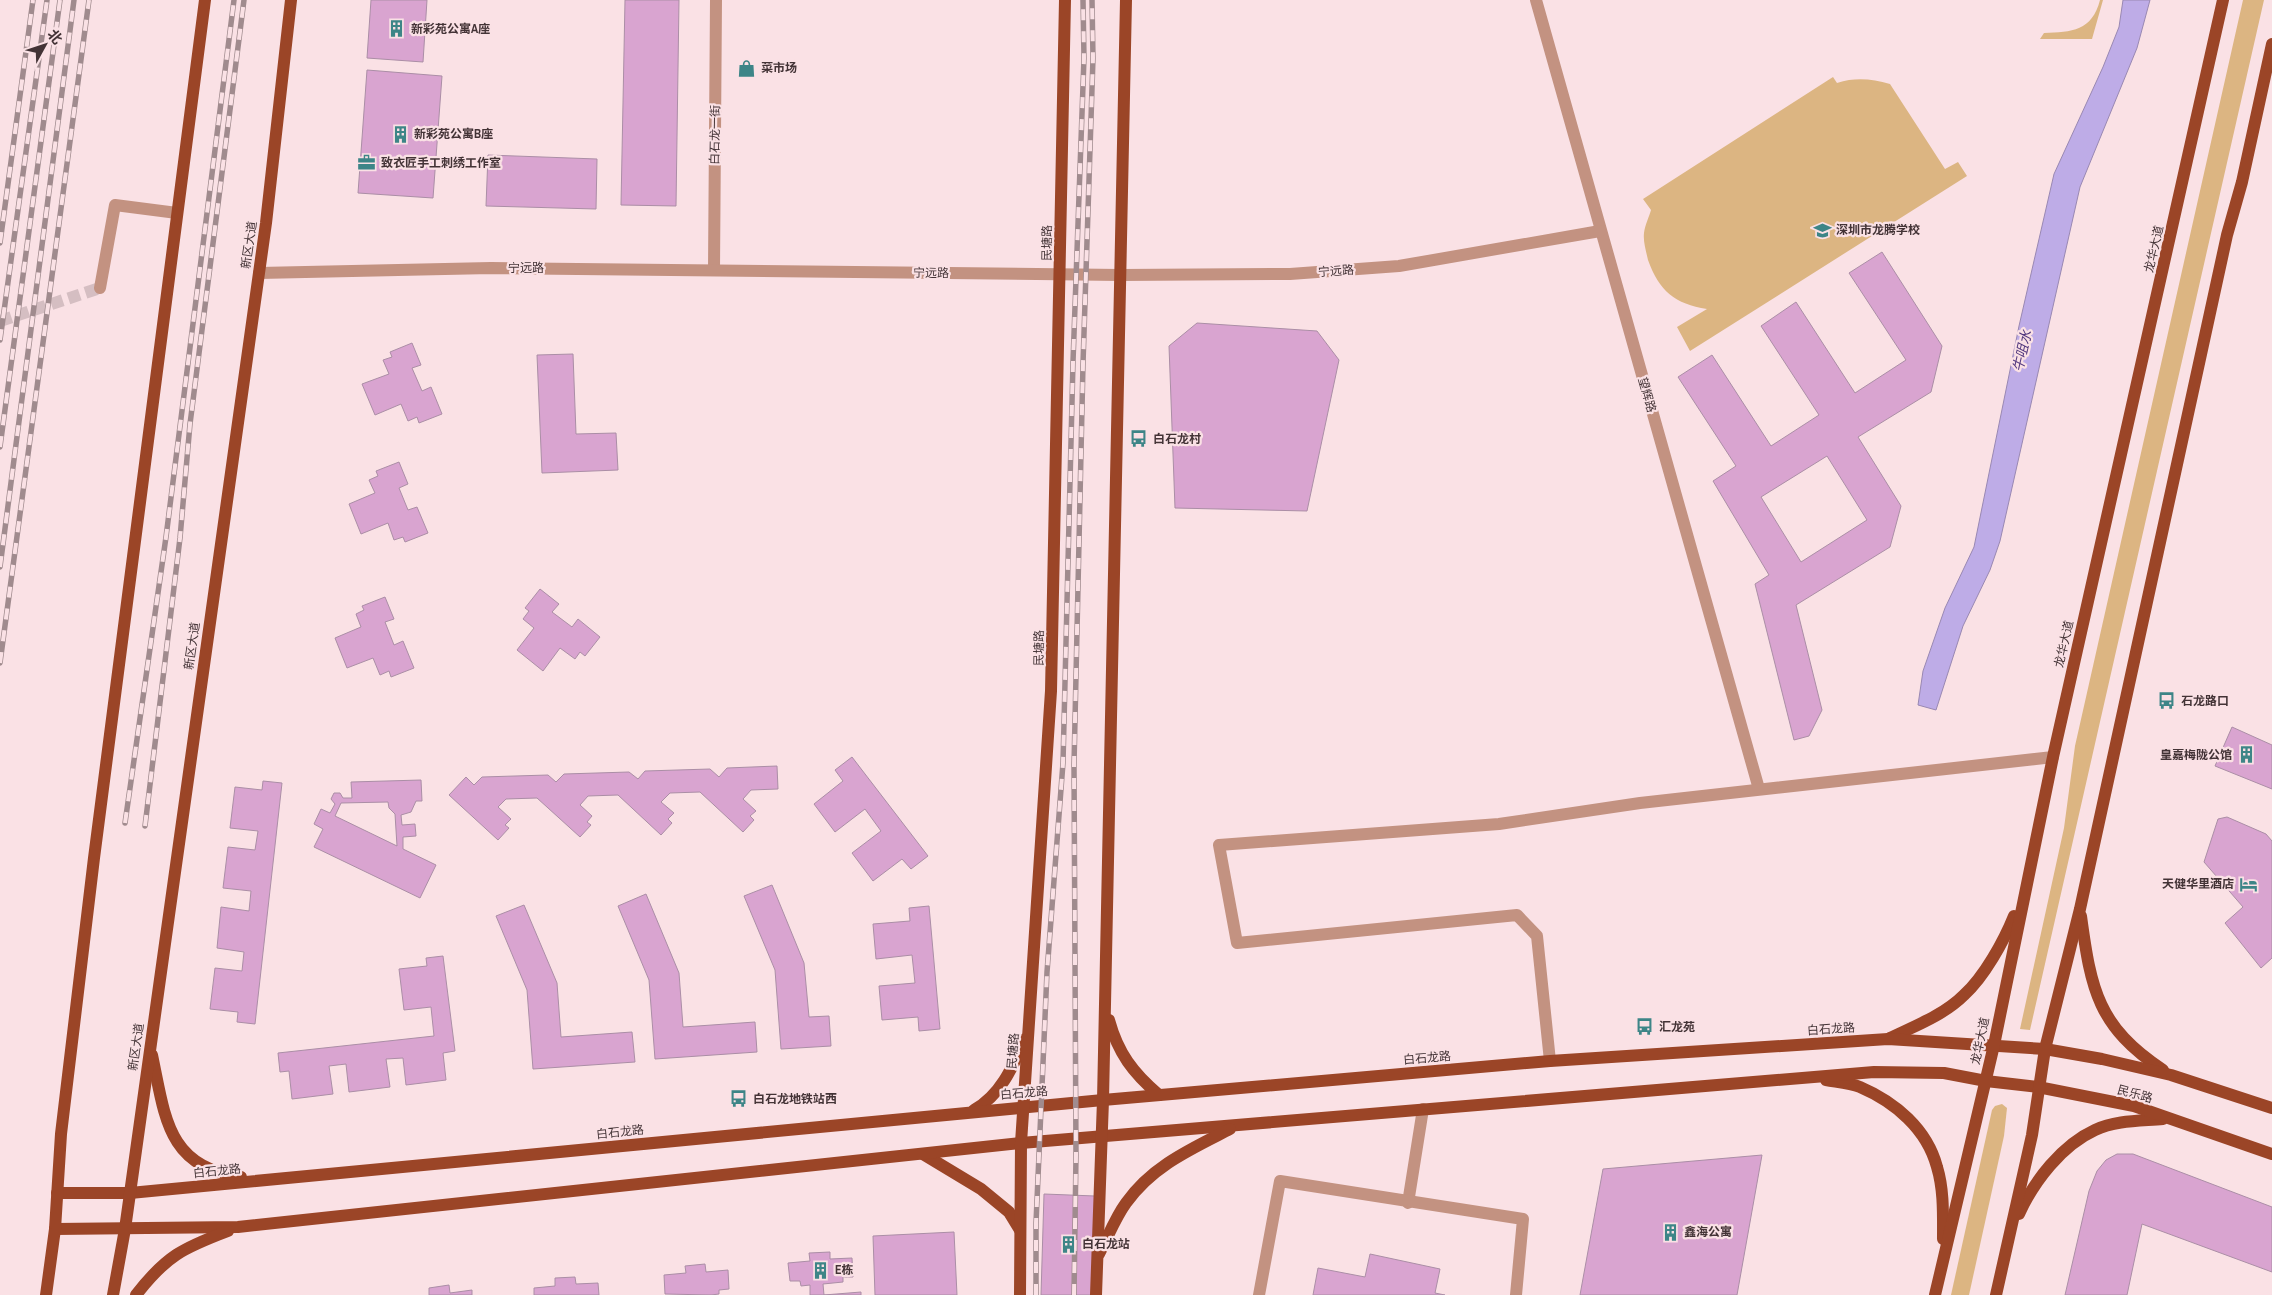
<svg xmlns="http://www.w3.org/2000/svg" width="2272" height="1295" font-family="'Archivo Narrow','Noto Sans SC',sans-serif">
<rect width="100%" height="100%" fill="#fae1e5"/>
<g fill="#dcb582">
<path d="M2100,0h3l-11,39h-52l4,-6c28,-1 48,-2 56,-33z"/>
<path d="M2243,0h21l-234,1030 -10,-1 44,-201 11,-82z"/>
<path d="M1833,77l4,6c19,-6 35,-4 53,1l55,85 13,-7 9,14 -277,175 -13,-24 30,-18c-32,-5 -48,-18 -59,-49 -2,-9 -5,-19 -4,-27 1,-8 5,-16 7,-23l-8,-11z"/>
<path d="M2002,1104l5,4 -3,28 -35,159h-18l41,-185 3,-4z"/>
</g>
<path fill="#beace7" stroke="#9988b2" d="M2123,0h27l-13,48 -57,139 -80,354 -10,29 -27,56 -27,84 -18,-5 5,-34 22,-63 29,-61 45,-221 35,-152 49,-107 16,-40z"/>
<g fill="#d9a4d0" stroke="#ab8ea6" fill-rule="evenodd">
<path d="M371,0h56l-4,62 -56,-4z"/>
<path d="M625,0h54l-3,206 -55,-1z"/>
<path d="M367,70l75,6 -9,122 -75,-5z"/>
<path d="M488,155l109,4 -1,50 -110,-3z"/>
<path d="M1882,252l60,94 -11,46 -73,45 43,69 -11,41 -94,58 26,105 -13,26 -15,4 -39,-156 14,-9 -56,-94 23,-15 -58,-89 34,-22 59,91 48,-31 -58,-89 35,-24 59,91 51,-33 -57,-87zM1827,456l40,64 -66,42 -40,-65z"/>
<path d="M1197,323l120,8 22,29 -32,151 -132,-3 -6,-162z"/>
<path d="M412,343l9,22 -9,3 10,23 9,-4 11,27 -23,9 -2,-6 -9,4 -7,-17 -26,11 -13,-31 27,-10 -6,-14 9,-3 -2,-5z"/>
<path d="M573,354l3,80 40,-1 2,37 -76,3 -5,-118z"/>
<path d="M399,462l9,22 -9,4 9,22 9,-3 11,26 -23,9 -2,-5 -9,3 -6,-17 -27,11 -12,-30 26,-11 -6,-13 9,-4 -2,-5z"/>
<path d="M540,589l19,15 -7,8 20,15 6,-8 22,18 -15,19 -5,-4 -5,7 -15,-11 -17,23 -26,-21 17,-22 -11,-9 6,-8 -4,-3z"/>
<path d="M385,597l9,22 -9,3 9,23 9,-4 11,27 -23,9 -2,-6 -9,4 -7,-17 -26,10 -12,-30 26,-11 -5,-13 8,-4 -2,-4z"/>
<path d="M2232,727l40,18v44l-57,-23z"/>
<path d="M852,757l76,99 -17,13 -9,-10 -29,22 -21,-28 29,-22 -16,-22 -30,23 -21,-28 29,-23 -8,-11z"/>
<path d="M777,766l1,23 -27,1 -8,9 13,12 -6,5 4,4 -11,12 -43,-40 -30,1 -9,9 13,11 -6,6 4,4 -11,12 -43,-40 -30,1 -8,9 12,11 -5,6 4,3 -11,12 -43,-39 -31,1 -8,8 13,12 -6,6 4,3 -11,12 -49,-45 17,-18 8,8 8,-8 66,-2 8,7 8,-8 65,-2 9,7 7,-8 65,-2 9,8 8,-9z"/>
<path d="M421,780l1,21h-6l-5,11 -10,3 1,10 13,-1 1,12 -13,1v12l33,16 -16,33 -106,-51 9,-18 -9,-5 7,-15 9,4 5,-9 -4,-5 3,-6h6l3,5h9l-1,-16zM388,802l1,6 6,6 2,32 -62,-30 6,-13z"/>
<path d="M263,781l19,2 -27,241 -18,-2 1,-10 -28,-3 5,-41 27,3 2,-19 -27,-4 4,-41 28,4 2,-20 -28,-3 5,-41 27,3 3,-19 -28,-3 5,-41 27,3z"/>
<path d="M2227,817l39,17 6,7v117l-11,10 -36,-45 18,-16 -39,-45 14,-43z"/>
<path d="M772,885l32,78 5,54 20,-1 2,30 -50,3 -6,-79 -31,-74z"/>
<path d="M646,894l33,79 4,54 72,-5 2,30 -102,7 -6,-79 -31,-74z"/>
<path d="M524,905l33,78 4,54 71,-5 3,30 -102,7 -6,-79 -31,-74z"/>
<path d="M929,906l11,123 -21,2 -1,-14 -36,3 -3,-34 36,-3 -3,-28 -36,4 -3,-35 37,-3 -1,-13z"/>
<path d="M443,956l12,95 -12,2 3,27 -40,5 -3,-27 -17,1 4,28 -41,5 -3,-28 -17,2 4,28 -41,5 -3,-28 -9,1 -2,-19 156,-17 -3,-29 -27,3 -5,-41 28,-3 -1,-8z"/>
<path d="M2117,1154h16l139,53v65l-130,-48 -15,71h-62l24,-104 8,-20 9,-11z"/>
<path d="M1762,1155l-25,140h-157l23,-126z"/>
<path d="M1044,1194l51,2 -3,99h-51z"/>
<path d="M954,1232l3,63h-82l-2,-59z"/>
<path d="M830,1252v7l22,-1 1,19h-10v5l-20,2 1,11 37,-3v3h-51v-10l-9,1 -1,-5h-10l-2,-18 22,-2 -1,-8z"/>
<path d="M1370,1254l70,15 -5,24 10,2h-132l5,-27 47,9z"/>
<path d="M705,1264l1,8 22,-2 1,19 -10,1v4l-8,1 -46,-1 -1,-19 22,-2 -1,-7z"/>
<path d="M575,1277l1,7 22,-1 1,12h-65v-7l21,-2v-8z"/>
<path d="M449,1285l1,8 22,-3v5h-43v-7z"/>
</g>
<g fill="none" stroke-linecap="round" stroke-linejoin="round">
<path stroke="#d5bec2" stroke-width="12" stroke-dasharray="12 6" stroke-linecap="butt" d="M0,321l100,-33"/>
<g stroke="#c39281" stroke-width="12">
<path d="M1536,0l223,789"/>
<path d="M714,270l2,-270"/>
<path d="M259,273l232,-5 629,7 170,-1 109,-8 201,-35"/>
<path d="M100,288l15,-83 62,8"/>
<path d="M1550,1061l-13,-125 -20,-21 -280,28 -18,-98 280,-21 141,-21 413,-46"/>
<path d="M1408,1203l15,-94"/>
<path d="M1259,1295l21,-114 243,38 -7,76"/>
</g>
<g stroke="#9b4527" stroke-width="12">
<path d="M2081,916c10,74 17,111 82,154"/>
<path d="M1109,1020c9,33 24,53 50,75"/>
<path d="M1890,1038c25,-12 54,-23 74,-43 20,-18 40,-54 50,-79"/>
<path d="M152,1055c13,61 15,113 89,122"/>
<path d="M1826,1080c11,2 24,3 34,7 35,15 67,42 77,80 7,23 6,48 6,72"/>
<path d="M974,1110c27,-15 39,-44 51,-71"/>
<path d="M923,1154l58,35 28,23 11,18"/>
<path d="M57,1193h73l973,-93 447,-39 338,-22 157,10 57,10 69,16 101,33"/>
<path d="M2019,1214c15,-33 43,-69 76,-84 21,-10 46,-9 68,-11"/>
<path d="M55,1229l183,-2 783,-84 853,-71 70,1 42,8 52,6 96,19 138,48"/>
<path d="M1099,1254c9,-17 16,-36 27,-51 26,-37 65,-54 104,-74"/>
<path d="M46,1295l9,-66 6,-95 33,-276 111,-858"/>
<path d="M113,1295l12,-66 141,-1006 25,-223"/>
<path d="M136,1295c30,-39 47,-47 92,-64"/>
<path d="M1020,1295l1,-152 30,-452 14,-691"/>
<path d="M1096,1295l7,-195 23,-1100"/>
<path d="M1935,1295l59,-250 59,-288 170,-757"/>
<path d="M1996,1295l36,-160 13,-86 35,-140 147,-674 15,-53 30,-138"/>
</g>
<defs>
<g id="rail">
<path d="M0,243l33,-243"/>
<path d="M0,340l47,-340"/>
<path d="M0,447l60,-447"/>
<path d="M0,567l74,-567"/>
<path d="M0,663l89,-663"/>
<path d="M125,823l41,-286 68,-537"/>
<path d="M145,826l35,-288 10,-114 54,-424"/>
<path d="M1036,1295v-72l11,-251 16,-209 10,-401 11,-304 -1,-58"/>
<path d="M1074,1295l2,-140 -2,-390 9,-401 10,-306 -1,-58"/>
</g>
</defs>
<use href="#rail" stroke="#a08b8e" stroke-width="5.5"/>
<use href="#rail" stroke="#fae1e5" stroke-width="4" stroke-dasharray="11" stroke-linecap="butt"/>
</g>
<defs>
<symbol id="building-bare" viewBox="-9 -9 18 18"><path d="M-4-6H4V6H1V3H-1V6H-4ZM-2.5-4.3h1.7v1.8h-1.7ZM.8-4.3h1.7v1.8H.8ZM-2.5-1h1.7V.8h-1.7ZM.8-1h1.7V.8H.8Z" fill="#3d8587" stroke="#fae1e5" stroke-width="2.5" paint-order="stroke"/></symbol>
<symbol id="shop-bare" viewBox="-9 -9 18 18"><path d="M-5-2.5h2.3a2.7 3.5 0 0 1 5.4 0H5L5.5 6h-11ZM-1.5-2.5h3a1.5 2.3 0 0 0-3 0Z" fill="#3d8587" stroke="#fae1e5" stroke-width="2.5" paint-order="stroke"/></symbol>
<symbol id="office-bare" viewBox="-9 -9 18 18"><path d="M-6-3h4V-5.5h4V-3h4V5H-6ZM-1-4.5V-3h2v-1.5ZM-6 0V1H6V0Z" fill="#3d8587" stroke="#fae1e5" stroke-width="2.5" paint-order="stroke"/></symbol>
<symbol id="school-bare" viewBox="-9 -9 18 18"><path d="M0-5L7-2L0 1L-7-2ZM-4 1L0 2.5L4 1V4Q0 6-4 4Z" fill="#3d8587" stroke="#fae1e5" stroke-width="2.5" paint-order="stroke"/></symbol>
<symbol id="bus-bare" viewBox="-9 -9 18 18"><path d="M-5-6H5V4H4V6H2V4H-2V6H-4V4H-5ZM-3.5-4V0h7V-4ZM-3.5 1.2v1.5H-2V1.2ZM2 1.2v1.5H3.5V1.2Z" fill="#3d8587" stroke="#fae1e5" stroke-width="2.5" paint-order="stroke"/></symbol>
<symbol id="hotel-bare" viewBox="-9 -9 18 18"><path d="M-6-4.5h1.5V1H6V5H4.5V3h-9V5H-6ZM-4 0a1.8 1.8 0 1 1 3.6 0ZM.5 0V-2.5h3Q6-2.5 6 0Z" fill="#3d8587" stroke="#fae1e5" stroke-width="2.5" paint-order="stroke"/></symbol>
</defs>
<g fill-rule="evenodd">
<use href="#building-bare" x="384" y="16" width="25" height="25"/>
<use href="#shop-bare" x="734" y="56" width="25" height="25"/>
<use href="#building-bare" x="388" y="122" width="25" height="25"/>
<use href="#office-bare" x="354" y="150" width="25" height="25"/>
<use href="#school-bare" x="1810" y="218" width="25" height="25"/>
<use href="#bus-bare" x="1126" y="426" width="25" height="25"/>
<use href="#bus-bare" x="2154" y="688" width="25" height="25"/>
<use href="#building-bare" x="2234" y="742" width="25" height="25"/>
<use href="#hotel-bare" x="2236" y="872" width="25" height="25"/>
<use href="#bus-bare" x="1632" y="1014" width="25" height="25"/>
<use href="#bus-bare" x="726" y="1086" width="25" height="25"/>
<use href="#building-bare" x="1658" y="1220" width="25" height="25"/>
<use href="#building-bare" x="1056" y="1232" width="25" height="25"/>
<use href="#building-bare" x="808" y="1258" width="25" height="25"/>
</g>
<g text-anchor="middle" stroke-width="4.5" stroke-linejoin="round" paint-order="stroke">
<g font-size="12" font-weight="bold" fill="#433336" stroke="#fae1e5" text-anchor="start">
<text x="411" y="33">新彩苑公寓A座</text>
<text x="761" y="72">菜市场</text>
<text x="414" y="138">新彩苑公寓B座</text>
<text x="381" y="167">致衣匠手工刺绣工作室</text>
<text x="1836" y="234">深圳市龙腾学校</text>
<text x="1153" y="443">白石龙村</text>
<text x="2181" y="705">石龙路口</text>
<text x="2232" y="759" text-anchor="end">皇嘉梅陇公馆</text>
<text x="2234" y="888" text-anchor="end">天健华里酒店</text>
<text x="1659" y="1031">汇龙苑</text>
<text x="753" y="1103">白石龙地铁站西</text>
<text x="1684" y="1236">鑫海公寓</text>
<text x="1082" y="1248">白石龙站</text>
<text x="835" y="1274">E栋</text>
</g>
<g font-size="12" fill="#433336" stroke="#fae1e5">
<text transform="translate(715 135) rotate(-89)" y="4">白石龙一街</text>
<text transform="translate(1047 243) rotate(-89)" y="4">民塘路</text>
<text transform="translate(249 245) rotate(-82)" y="4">新区大道</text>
<text transform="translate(2154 249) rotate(-77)" y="4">龙华大道</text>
<text x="526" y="272">宁远路</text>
<text transform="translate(1336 271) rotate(-4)" y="4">宁远路</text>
<text transform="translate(931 273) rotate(1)" y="4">宁远路</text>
<text transform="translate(1647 395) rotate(74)" y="4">望辉路</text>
<text transform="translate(2064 644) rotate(-77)" y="4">龙华大道</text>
<text transform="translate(192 646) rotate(-82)" y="4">新区大道</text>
<text transform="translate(1039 648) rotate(-89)" y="4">民塘路</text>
<text transform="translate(1831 1029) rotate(-4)" y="4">白石龙路</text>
<text transform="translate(1980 1041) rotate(-78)" y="4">龙华大道</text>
<text transform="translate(136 1047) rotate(-82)" y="4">新区大道</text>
<text transform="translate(1013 1051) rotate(-86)" y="4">民塘路</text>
<text transform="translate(1427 1058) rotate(-5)" y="4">白石龙路</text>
<text transform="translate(1024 1093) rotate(-5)" y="4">白石龙路</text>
<text transform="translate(2135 1094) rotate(15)" y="4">民乐路</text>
<text transform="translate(620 1132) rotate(-6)" y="4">白石龙路</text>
<text transform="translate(217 1171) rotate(-6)" y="4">白石龙路</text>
</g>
<g font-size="14" font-style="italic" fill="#51377d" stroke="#fae1e5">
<text transform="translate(2022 351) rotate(-77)" y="5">牛咀水</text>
</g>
</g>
<g transform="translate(45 45) rotate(50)" stroke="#fae1e5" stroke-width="4" paint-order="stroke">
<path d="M0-4L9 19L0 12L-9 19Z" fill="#433336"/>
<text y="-8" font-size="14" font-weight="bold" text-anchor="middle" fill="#433336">北</text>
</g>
</svg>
